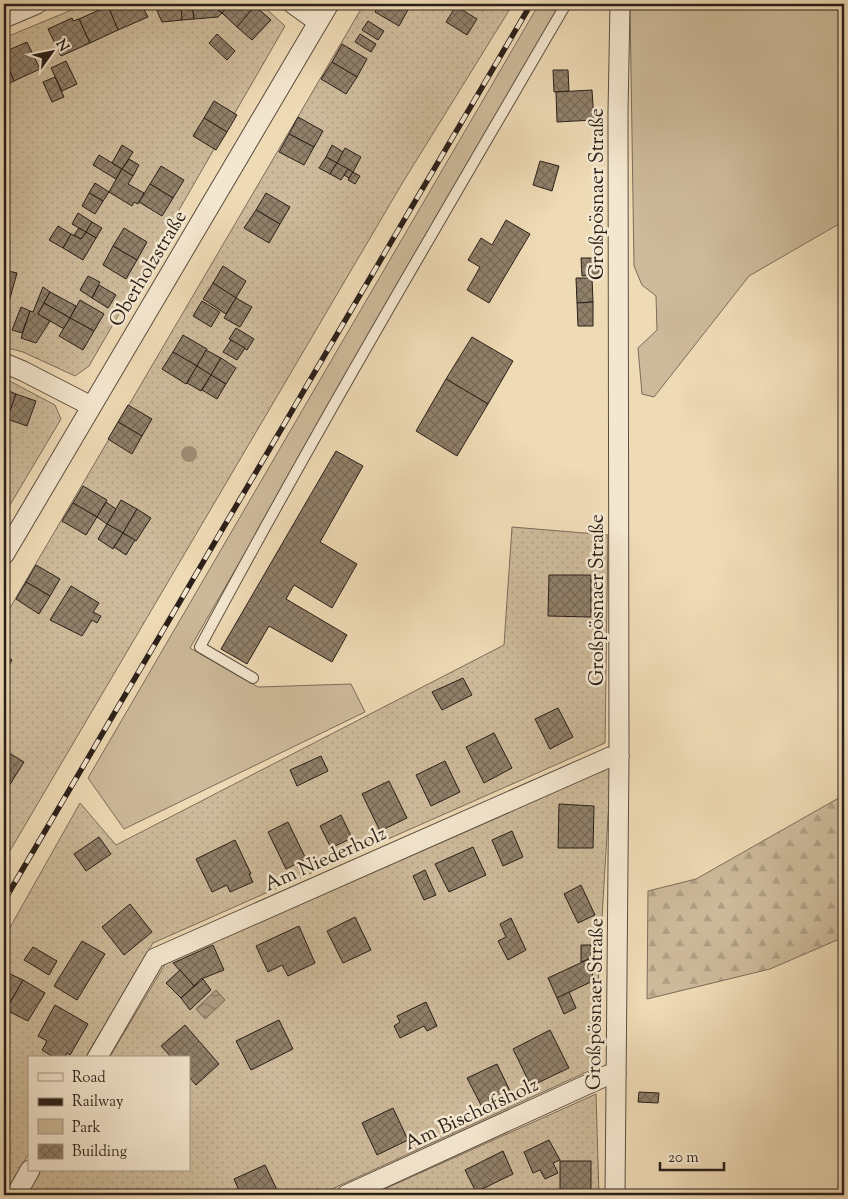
<svg xmlns="http://www.w3.org/2000/svg" width="848" height="1199" font-family="'Sorts Mill Goudy',serif">
<defs>
<pattern id="forest-firs" width="22" height="20" patternUnits="userSpaceOnUse" patternTransform="scale(1.25)"><rect width="22" height="20" fill="#cdba9a"/><path d="M5 1l3.5 6h-7zM16 11l3.5 6h-7z" fill="#b09f84"/></pattern>
<pattern id="garden-dots" width="8" height="8" patternUnits="userSpaceOnUse" patternTransform="scale(1.25)"><rect width="8" height="8" fill="#cdba9a"/><path d="M2 2h.1M6 6h.1" fill="none" stroke="#b09f84" stroke-width="1.8" stroke-linecap="round"/></pattern>
<pattern id="water-waves" width="16" height="10" patternUnits="userSpaceOnUse" patternTransform="scale(1.25)"><rect width="16" height="10" fill="#ab9a80"/><path d="M0 5q4-4 8 0t8 0" fill="none" stroke="#8b7d68"/></pattern>
<pattern id="building-cross-hatch" width="8" height="8" patternUnits="userSpaceOnUse" patternTransform="scale(1.25)"><rect width="8" height="8" fill="#90806a"/><path d="M0 0l8 8M0 8l8-8" fill="none" stroke="#766856"/></pattern>
</defs>
<rect width="100%" height="100%" fill="#eedab5"/>
<filter id="stains"><feTurbulence type="fractalNoise" baseFrequency=".004" numOctaves="4"/><feColorMatrix values="0 0 0 0 .2 0 0 0 0 .09 0 0 0 0 .02 0 0 0 .5 -.17"/></filter>
<radialGradient id="worn" r=".72"><stop offset=".6" stop-color="#630" stop-opacity="0"/><stop offset="1" stop-color="#630" stop-opacity=".3"/></radialGradient>
<g fill="#cdba9a" stroke="#7c6c5a">
<path d="M539,4h23l-372,644 68,39 93,-3 14,28 -241,117 -36,-51z"/>
<path d="M630,4h214v217l-95,55 -95,121 -12,-3 -4,-46 19,-18 -1,-34 -14,-11 -8,-19z"/>
</g>
<path fill="url(#forest-firs)" stroke="#7c6c5a" d="M844,795v142l-74,32 -123,30 1,-108 48,-12z"/>
<g fill="url(#garden-dots)" stroke="#7c6c5a">
<path d="M86,4h175l24,22 -196,340 -14,10 -52,-24 -19,-5v-309z"/>
<path d="M364,4h149l-110,178 -399,679v-243z"/>
<path d="M4,378l51,27 6,14 -57,96z"/>
<path d="M512,527l96,8 -3,208 -452,200 -68,115h-56v95l-25,42v-257l76,-135 36,42 388,-200z"/>
<path d="M611,767l-18,302 -274,126h-293l15,-25h148v-112h-80l58,-97z"/>
<path d="M596,1094l3,101h-228z"/>
</g>
<path fill="url(#water-waves)" stroke="#776957" d="M216,990l9,10 -20,19 -9,-10z"/>
<g fill="url(#building-cross-hatch)" stroke="#2a1f19">
<path d="M113,4h28l7,13 -30,13 -10,-24z"/>
<path d="M154,4h27l1,16 -20,2z"/>
<path d="M181,4h11l2,15 -12,1z"/>
<path d="M192,4h19l11,9 -4,4 -24,2z"/>
<path d="M211,4h19l-8,9z"/>
<path d="M230,4h23l2,2 -18,21 -15,-14z"/>
<path d="M379,4h22l8,4 -10,18 -24,-14z"/>
<path d="M108,6l10,24 -28,13 -11,-24z"/>
<path d="M255,6l16,14 -19,20 -15,-13z"/>
<path d="M456,6l21,13 -10,16 -21,-13z"/>
<path d="M72,18l1,3 6,-2 11,24 -29,13 -13,-27z"/>
<path d="M368,21l16,10 -6,9 -16,-10z"/>
<path d="M217,34l18,17 -8,9 -18,-17z"/>
<path d="M360,34l16,10 -5,8 -16,-10z"/>
<path d="M27,42l13,27 -26,12 -10,-23v-6z"/>
<path d="M342,44l25,15 -10,18 -25,-15z"/>
<path d="M4,58l10,23 -10,5z"/>
<path d="M66,61l11,23 -15,7 -11,-23z"/>
<path d="M332,62l25,15 -11,17 -25,-15z"/>
<path d="M553,70h15l1,21 -15,1z"/>
<path d="M55,77l9,20 -12,5 -9,-20z"/>
<path d="M592,90l2,30 -37,2 -1,-30z"/>
<path d="M214,101l23,14 -10,17 -23,-14z"/>
<path d="M298,117l25,14 -9,16 -25,-13z"/>
<path d="M204,118l23,14 -11,18 -23,-14z"/>
<path d="M289,134l25,13 -10,18 -25,-13z"/>
<path d="M122,145l11,7 -11,17 -10,-6z"/>
<path d="M332,145l11,7 -6,11 -11,-6z"/>
<path d="M345,148l16,9 -8,15 -16,-9z"/>
<path d="M99,155l23,14 -6,10 -23,-14z"/>
<path d="M326,157l11,6 -7,11 -11,-6z"/>
<path d="M129,159l10,6 -6,11 -11,-7z"/>
<path d="M540,161l19,5 -7,25 -19,-6z"/>
<path d="M337,163l11,6 -7,11 -11,-6z"/>
<path d="M161,166l23,14 -11,18 -23,-14z"/>
<path d="M122,169l11,7 -5,8 16,9 -6,11 -4,-2 -2,4 -23,-14z"/>
<path d="M348,169l5,3 -4,6 -5,-3z"/>
<path d="M353,172l7,4 -5,8 -7,-4z"/>
<path d="M95,183l14,9 -6,9 -14,-8z"/>
<path d="M150,184l23,14 -11,18 -23,-14z"/>
<path d="M89,193l14,8 -8,13 -13,-8z"/>
<path d="M266,193l24,14 -10,17 -24,-14z"/>
<path d="M256,210l24,14 -11,19 -25,-15z"/>
<path d="M78,213l14,9 -6,10 -14,-8z"/>
<path d="M506,220l24,14 -41,69 -22,-13 13,-23 -12,-7 13,-22 11,7z"/>
<path d="M92,222l10,6 -6,10 -10,-6z"/>
<path d="M58,226l13,8 -8,14 -14,-8z"/>
<path d="M79,228l7,4 -5,7 -7,-4z"/>
<path d="M124,228l23,14 -10,18 -24,-14z"/>
<path d="M86,232l10,6 -13,22 -20,-12 8,-14 10,5z"/>
<path d="M113,246l24,14 -11,19 -23,-14z"/>
<path d="M581,258h19l1,17 -19,1z"/>
<path d="M223,266l23,15 -10,17 -23,-15z"/>
<path d="M4,270l13,3 -10,36 -3,-1z"/>
<path d="M88,276l12,6 -8,16 -12,-8z"/>
<path d="M576,278h16l1,24 -16,1z"/>
<path d="M213,283l23,15 -10,16 -23,-15z"/>
<path d="M99,285l17,10 -8,13 -16,-10z"/>
<path d="M43,287l7,5 -12,22 12,7 -14,22 -15,-5 9,-27 3,1z"/>
<path d="M50,292l26,14 -6,12 -26,-15z"/>
<path d="M236,298l16,9 -12,20 -16,-9z"/>
<path d="M80,300l24,14 -10,17 -24,-13z"/>
<path d="M202,301l18,11 -9,15 -18,-11z"/>
<path d="M593,302v24h-15l-1,-23z"/>
<path d="M44,303l26,15 -6,11 -26,-15z"/>
<path d="M21,307l9,4 -8,22 -10,-3z"/>
<path d="M4,308l6,2 -6,25z"/>
<path d="M70,318l24,13 -11,19 -24,-14z"/>
<path d="M236,328l18,11 -7,11 -18,-11z"/>
<path d="M183,335l24,14 -10,17 -24,-14z"/>
<path d="M472,337l41,24 -25,43 -42,-25z"/>
<path d="M231,340l14,8 -8,12 -14,-8z"/>
<path d="M206,350l15,8 -10,17 -14,-9z"/>
<path d="M173,352l24,14 -11,18 -24,-15z"/>
<path d="M221,358l15,10 -10,16 -15,-9z"/>
<path d="M197,366l14,9 -10,16 -14,-8z"/>
<path d="M211,375l15,9 -9,15 -15,-9z"/>
<path d="M446,379l42,25 -31,52 -41,-25z"/>
<path d="M4,389l12,5 -9,25 -3,-1z"/>
<path d="M16,394l20,7 -9,25 -20,-7z"/>
<path d="M128,405l24,14 -10,17 -24,-14z"/>
<path d="M118,422l24,14 -10,18 -24,-15z"/>
<path d="M336,451l27,15 -43,76 37,22 -25,44 -38,-23 -8,14 61,36 -15,27 -63,-36 -22,38 -26,-15z"/>
<path d="M83,486l24,14 -10,17 -24,-14z"/>
<path d="M121,500l16,9 -14,24 -16,-9z"/>
<path d="M106,502l10,7 -9,15 -10,-7z"/>
<path d="M73,503l24,14 -11,18 -24,-14z"/>
<path d="M137,509l14,9 -15,23 -13,-8z"/>
<path d="M107,524l16,9 -10,16 -15,-10z"/>
<path d="M123,533l12,7 -9,15 -12,-8z"/>
<path d="M36,565l24,14 -10,17 -24,-14z"/>
<path d="M549,575h42v42l-43,-1z"/>
<path d="M26,582l24,14 -11,18 -23,-15z"/>
<path d="M71,586l28,17 -6,9 8,4 -4,7 -5,-3 -10,16 -32,-16z"/>
<path d="M4,655l8,5 -8,13z"/>
<path d="M463,678l9,17 -30,15 -10,-18z"/>
<path d="M558,708l15,29 -23,12 -15,-30z"/>
<path d="M494,733l18,35 -28,15 -18,-36z"/>
<path d="M4,750l20,12 -15,24 -5,-3z"/>
<path d="M321,756l7,15 -31,15 -7,-16z"/>
<path d="M445,761l15,31 -29,14 -15,-31z"/>
<path d="M389,781l18,37 -27,13 -18,-37z"/>
<path d="M559,804l35,2 -1,42h-35z"/>
<path d="M341,815l11,23 -21,10 -11,-22z"/>
<path d="M288,822l18,37 -20,10 -18,-37z"/>
<path d="M512,831l11,26 -20,9 -11,-26z"/>
<path d="M99,837l12,17 -25,17 -12,-17z"/>
<path d="M235,840l16,34h-2l4,8 -23,10 -3,-7 -15,7 -16,-33z"/>
<path d="M473,847l13,28 -37,17 -14,-28z"/>
<path d="M425,870l11,25 -12,5 -11,-24z"/>
<path d="M581,885l14,30 -17,8 -14,-29z"/>
<path d="M130,904l22,28 -28,23 -22,-28z"/>
<path d="M355,917l16,33 -28,13 -16,-32z"/>
<path d="M511,918l15,32 -18,10 -10,-19 8,-4 -6,-13z"/>
<path d="M299,926l16,37 -27,13 -6,-11 -14,7 -12,-26z"/>
<path d="M82,941l23,13 -28,46 -23,-14z"/>
<path d="M213,945l11,25 -23,9 -7,7 -21,-23z"/>
<path d="M581,945h10v13l-10,4z"/>
<path d="M33,947l24,14 -8,14 -25,-15z"/>
<path d="M591,958l2,23 -36,17 -9,-20z"/>
<path d="M180,970l14,16 -13,12 -15,-15z"/>
<path d="M6,972l17,8 -17,30 -2,-2v-31z"/>
<path d="M203,979l8,11 -21,20 -9,-12z"/>
<path d="M23,980l22,13 -17,28 -22,-11z"/>
<path d="M569,992l7,16 -12,6 -7,-16z"/>
<path d="M426,1002l11,24 -10,5 -3,-5 -24,12 -6,-12 6,-4 -3,-6z"/>
<path d="M55,1005l33,19 -18,31 -3,-2 -2,5h-10l-13,-8 5,-9 -9,-5z"/>
<path d="M279,1020l14,29 -42,21 -15,-29z"/>
<path d="M185,1025l34,39 -23,21 -7,-8v-19h-17l-11,-12z"/>
<path d="M550,1030l19,38 -38,18 -18,-37z"/>
<path d="M497,1064l14,29 -29,14 -15,-29z"/>
<path d="M639,1092l20,1 -1,10 -20,-1z"/>
<path d="M393,1108l15,32 -31,15 -15,-32z"/>
<path d="M549,1140l11,20 -7,3 5,10 -13,6 -5,-9 -7,3 -9,-21z"/>
<path d="M503,1151l10,23 -37,18 -11,-22z"/>
<rect x="560" y="1161" width="31" height="34"/>
<path d="M265,1165l14,29 -38,1 -7,-16z"/>
</g>
<g fill="none" stroke-linecap="round" stroke-linejoin="round">
<defs>
<path id="service" d="M253,678l-53,-31c116,-217 242,-430 366,-643"/>
<g id="minor">
<path d="M293,4l25,18"/>
<path d="M4,18l33,-14"/>
<path d="M4,363l19,8 68,35"/>
<path d="M4,555l325,-551"/>
<path d="M97,1058l58,-100 455,-201 9,-1"/>
<path d="M16,1195l14,-25"/>
<path d="M346,1195l262,-120 8,-1"/>
<path d="M615,1195l4,-439 -1,-644 2,-108"/>
</g>
</defs>
<use href="#service" stroke="#5b4e40" stroke-width="12"/>
<use href="#minor" stroke="#5b4e40" stroke-width="21"/>
<use href="#service" stroke="#f4e7cf" stroke-width="10"/>
<use href="#minor" stroke="#f4e7cf" stroke-width="19"/>
<defs>
<path id="rail" d="M4,901l527,-897"/>
</defs>
<use href="#rail" stroke="#2a1f19" stroke-width="5.5"/>
<use href="#rail" stroke="#f4e7cf" stroke-width="4" stroke-dasharray="11" stroke-linecap="butt"/>
</g>
<circle fill="#9d8d75" cx="189" cy="454" r="8"/>
<g text-anchor="middle" stroke-width="5" stroke-linejoin="round" paint-order="stroke">
<g font-size="20" fill="#2a1f19" stroke="#f4e7cf">
<text transform="translate(596 194) rotate(-90)" y="7">Großpösnaer Straße</text>
<text transform="translate(147 268) rotate(-59)" y="7">Oberholzstraße</text>
<text transform="translate(596 600) rotate(-90)" y="7">Großpösnaer Straße</text>
<text transform="translate(325 858) rotate(-24)" y="7">Am Niederholz</text>
<text transform="translate(594 1004) rotate(-89)" y="7">Großpösnaer Straße</text>
<text transform="translate(471 1113) rotate(-25)" y="7">Am Bischofsholz</text>
</g>
</g>
<rect width="848" height="1199" fill="none" stroke="#eedab5" stroke-width="20"/>
<rect x="5" y="5" width="838" height="1189" fill="none" stroke="#2a1f19" stroke-width="2.5"/>
<rect x="10" y="10" width="828" height="1179" fill="none" stroke="#2a1f19"/>
<rect x="28" y="1056" width="162" height="115" fill="#f4e7cf" stroke="#a39786"/>
<rect x="38" y="1073" width="25" height="8" fill="#f4e7cf" stroke="#a39786"/>
<text x="72" y="1082" font-size="15" fill="#2a1f19">Road</text>
<rect x="38" y="1098" width="25" height="8" fill="#2a1f19" stroke="#a39786"/>
<text x="72" y="1106" font-size="15" fill="#2a1f19">Railway</text>
<rect x="38" y="1119" width="25" height="15" fill="#cdba9a" stroke="#a39786"/>
<text x="72" y="1132" font-size="15" fill="#2a1f19">Park</text>
<rect x="38" y="1144" width="25" height="15" fill="url(#building-cross-hatch)" stroke="#a39786"/>
<text x="72" y="1156" font-size="15" fill="#2a1f19">Building</text>
<g transform="translate(52 52) rotate(57)" stroke="#f4e7cf" stroke-width="4" paint-order="stroke">
<path d="M0-4L9 19L0 12L-9 19Z" fill="#2a1f19"/>
<text y="-8" font-size="14" font-weight="bold" text-anchor="middle" fill="#2a1f19">N</text>
</g>
<path d="M660 1162v8h64v-8" fill="none" stroke="#2a1f19" stroke-width="2.5"/>
<text x="668" y="1162" font-size="15" fill="#2a1f19" stroke="#f4e7cf" stroke-width="4" paint-order="stroke">20 m</text>
<rect width="100%" height="100%" filter="url(#stains)"/>
<rect width="100%" height="100%" fill="url(#worn)"/>
</svg>
